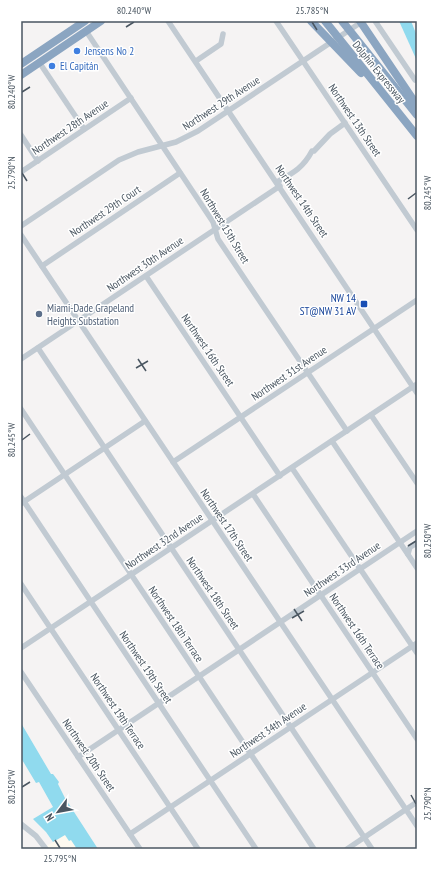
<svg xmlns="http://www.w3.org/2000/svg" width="438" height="870" font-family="'PT Sans Narrow',sans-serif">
<rect width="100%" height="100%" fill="#f5f3f3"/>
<path fill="#fdf9ef" d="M65,835l6,5 6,9 -34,-1z"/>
<g fill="#90daee">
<path d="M399,21h12l6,15v25z"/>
<path d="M21,723l30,51h2l6,8 -1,2 7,14 33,51h-21l-6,-9 -2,1 -4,-6 -12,7 -7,-10 -13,-13 20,-12 -14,-25 -3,1 -15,-25z"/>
</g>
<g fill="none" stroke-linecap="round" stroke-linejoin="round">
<g stroke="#c1cad2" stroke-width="5.5">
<path d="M168,21l249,372"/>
<path d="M276,21l141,209"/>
<path d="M375,21l40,59"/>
<path d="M86,31l127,191 5,17 129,192"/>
<path d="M196,61l25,-17 2,-10"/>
<path d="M39,62l45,67"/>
<path d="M21,135l17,26"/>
<path d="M21,172l110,-74"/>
<path d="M277,182c16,-9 26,-14 35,-31h2l16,-17 15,-11"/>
<path d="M21,226l98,-66 19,-8 38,-10 22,-11 165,-110"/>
<path d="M21,235l396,591"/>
<path d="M42,266l138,-93"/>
<path d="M146,276l134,200"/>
<path d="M38,348l334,501"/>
<path d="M21,359l259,-173"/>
<path d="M21,409l293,440"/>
<path d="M371,415l46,68"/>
<path d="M332,441l85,127"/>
<path d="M173,462l244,-162"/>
<path d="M292,468l125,185"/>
<path d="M253,494l164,245"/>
<path d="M21,497l235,352"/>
<path d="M22,503l123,-82"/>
<path d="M408,554l2,-7 7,-4"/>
<path d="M21,584l177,265"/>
<path d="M21,648l396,-264"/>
<path d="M21,672l119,177"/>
<path d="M78,757l339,-226"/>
<path d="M21,824l15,12 10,13"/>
<path d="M130,834l287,-191"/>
<path d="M347,849l70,-47"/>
</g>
<g stroke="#8ba5c1" stroke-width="8">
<path d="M311,21l50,52"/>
<path d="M325,21l92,115"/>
<path d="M342,21l75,94"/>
<path d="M360,21l54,80 3,10"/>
<path d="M21,64l64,-43"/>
<path d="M21,75l80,-54"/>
</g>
</g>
<path fill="none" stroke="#4a5661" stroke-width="1.5" d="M312,22l5,8M126,27l8,-5M22,92l8,-5M22,173l5,8M408,199l8,-6M138,359l8,12M136,368l12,-7M22,440l8,-6M408,546l8,-5M294,609l8,12M292,618l12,-7M22,787l8,-5M411,795l5,9M55,840l5,8"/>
<g fill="#3f7fe0" stroke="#fff" stroke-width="1.5">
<circle cx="77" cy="51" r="4"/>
<circle cx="52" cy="66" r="4"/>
</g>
<rect fill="#1a4fb4" stroke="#fff" stroke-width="1.5" x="360" y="300" width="8" height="8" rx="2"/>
<circle fill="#5c6f8a" stroke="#fff" stroke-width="1.5" cx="39" cy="314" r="4"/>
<g text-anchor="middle" stroke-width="3" stroke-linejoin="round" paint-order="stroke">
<g font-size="11" fill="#366cbe" stroke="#fff" text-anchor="start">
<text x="85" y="55">Jensens No 2</text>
<text x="60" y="70">El Capitán</text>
</g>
<g font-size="11" fill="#4a5661" stroke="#fff">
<text transform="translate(379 72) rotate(51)" y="4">Dolphin Expressway</text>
<text transform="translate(221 103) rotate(-33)" y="4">Northwest 29th Avenue</text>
<text transform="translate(355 120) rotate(56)" y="4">Northwest 13th Street</text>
<text transform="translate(70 127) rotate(-34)" y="4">Northwest 28th Avenue</text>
<text transform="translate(302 201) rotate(56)" y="4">Northwest 14th Street</text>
<text transform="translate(105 211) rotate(-34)" y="4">Northwest 29th Court</text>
<text transform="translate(225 226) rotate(59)" y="4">Northwest 15th Street</text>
<text transform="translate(145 264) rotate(-34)" y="4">Northwest 30th Avenue</text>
<text transform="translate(208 350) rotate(56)" y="4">Northwest 16th Street</text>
<text transform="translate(289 373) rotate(-34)" y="4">Northwest 31st Avenue</text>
<text transform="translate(227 525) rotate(56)" y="4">Northwest 17th Street</text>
<text transform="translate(164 541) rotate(-34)" y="4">Northwest 32nd Avenue</text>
<text transform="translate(342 569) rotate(-34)" y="4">Northwest 33rd Avenue</text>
<text transform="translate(213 593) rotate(56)" y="4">Northwest 18th Street</text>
<text transform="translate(176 624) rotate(56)" y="4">Northwest 18th Terrace</text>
<text transform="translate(357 631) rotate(56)" y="4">Northwest 16th Terrace</text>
<text transform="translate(146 667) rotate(56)" y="4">Northwest 19th Street</text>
<text transform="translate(118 711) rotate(56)" y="4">Northwest 19th Terrace</text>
<text transform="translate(268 730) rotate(-34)" y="4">Northwest 34th Avenue</text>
<text transform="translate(89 755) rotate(56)" y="4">Northwest 20th Street</text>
</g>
<g font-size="11" fill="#164399" stroke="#fff" text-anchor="end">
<text x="356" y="302">NW 14<tspan x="356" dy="13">ST@NW 31 AV</tspan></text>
</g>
<g font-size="11" fill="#4e5e75" stroke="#fff" text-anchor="start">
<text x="47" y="312">Miami-Dade Grapeland<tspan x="47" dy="13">Heights Substation</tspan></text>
</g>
</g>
<rect width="438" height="870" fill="none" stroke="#ffffff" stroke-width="44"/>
<g transform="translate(58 812) rotate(238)" stroke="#ffffff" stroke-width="3" paint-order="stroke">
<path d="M0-3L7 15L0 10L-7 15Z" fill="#4a5661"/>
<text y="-6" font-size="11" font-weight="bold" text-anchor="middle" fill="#4a5661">N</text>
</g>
<rect x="22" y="22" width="394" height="826" fill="none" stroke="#4a5661" stroke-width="1.5"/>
<g font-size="10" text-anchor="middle" fill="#4a5661">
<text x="134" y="14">80.240°W</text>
<text x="312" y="14">25.785°N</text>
<text transform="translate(11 92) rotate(-90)" y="4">80.240°W</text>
<text transform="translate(11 173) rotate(-90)" y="4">25.790°N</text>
<text transform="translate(427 193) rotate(-90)" y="4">80.245°W</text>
<text transform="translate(11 440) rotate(-90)" y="4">80.245°W</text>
<text transform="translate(427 541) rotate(-90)" y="4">80.250°W</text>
<text transform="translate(11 787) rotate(-90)" y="4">80.250°W</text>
<text transform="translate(427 804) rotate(-90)" y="4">25.790°N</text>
<text x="60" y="862">25.795°N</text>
</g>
</svg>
